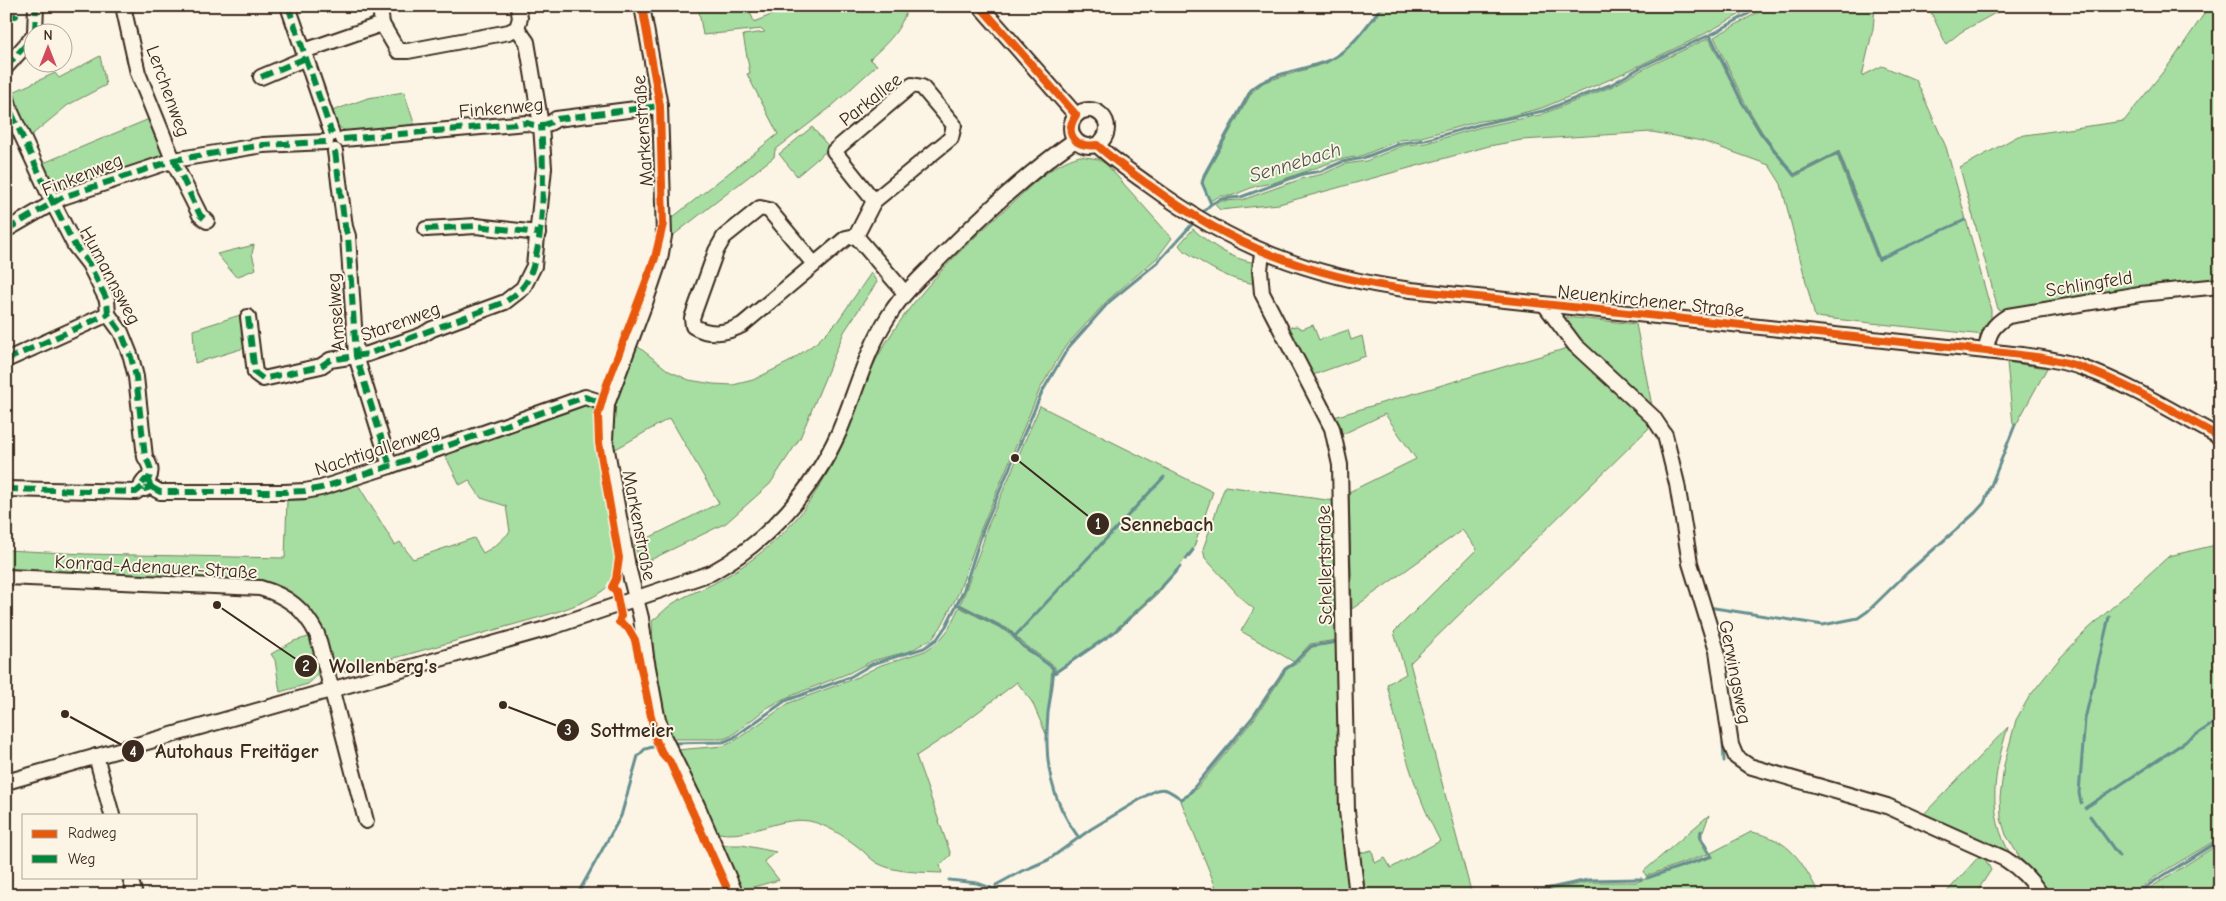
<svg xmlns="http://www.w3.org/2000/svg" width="2226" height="901" font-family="'Comic Neue',sans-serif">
<rect width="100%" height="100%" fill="#fcf5e5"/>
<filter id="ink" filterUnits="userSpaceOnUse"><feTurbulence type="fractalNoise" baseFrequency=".02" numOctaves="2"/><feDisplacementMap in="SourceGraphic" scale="10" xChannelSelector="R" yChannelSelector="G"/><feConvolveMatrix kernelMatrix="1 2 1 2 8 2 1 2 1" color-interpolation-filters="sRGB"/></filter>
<g filter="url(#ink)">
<g fill="#a6dda1" stroke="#708460">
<path d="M698,6h50l6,16 39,-16h115c-8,26 -19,35 -38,53l7,6 -46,42 -56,43 -1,7 -103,80 -3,-16 110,-87 -31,-60 3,-1 -7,-38 22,-3 -3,-3 -59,6z"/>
<path d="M1385,6h370l-58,32 -86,41 -69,29 -39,10 -23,3 -62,17 -18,2 -39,16 -23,4 -65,23 -17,3 -25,10h-11l-10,5 -7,-18 2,-7 47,-84 12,-10 63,-19c24,-14 40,-36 58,-57z"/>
<path d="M1769,6h106l-2,23 -11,47 20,-10 34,14 30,67 45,163v12l-7,13 -169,-18 -34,-133 -12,-19 -67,-24 -50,-9 -130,8 -33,6 -210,58 -59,6 -5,-5 6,-4 21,-1 62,-22 19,-4 22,-10 21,-3 38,-16 22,-2 55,-16 59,-12 73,-29 32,-18 64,-30 32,64 19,32 34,43 43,-22 41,106 2,-1 -41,-109 -45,23 -32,-42 -18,-31 -30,-64z"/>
<path d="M1928,6h80l-47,26 -15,12z"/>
<path d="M2208,8l12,5v269l-215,30 -7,-3 -38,-141 58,-32 106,-15 50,-63z"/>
<path d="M100,56l6,29 -38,20 -40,33 -17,-45 44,-20 4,5z"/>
<path d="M404,92l11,34 -65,5c-12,0 -15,-9 -18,-20l36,-13z"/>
<path d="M154,117l12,36 -2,3 -99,33 -8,-1 -6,-5 -10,-19z"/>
<path d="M812,127l18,21 -33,28 -18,-22z"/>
<path d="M1080,156l18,3 9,6 65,73 -15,20 -49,42 -43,47 -25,42 -59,140 -22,63 -18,35 -8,11 -23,13 -38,10 -23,12 -66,26 -16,9 -36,28 -8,3h-51c-13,-39 -19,-77 -20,-118 7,-5 13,-12 20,-17 15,-10 33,-15 48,-24 30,-17 59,-39 81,-67 18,-24 34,-51 46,-79 10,-24 16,-50 29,-74 32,-60 82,-109 133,-154 20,-18 43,-43 71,-50z"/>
<path d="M1193,229c18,16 38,30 63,34l1,21c-28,-3 -52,-19 -75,-35l-3,-4z"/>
<path d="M254,245l-2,9 4,15 -20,8 -19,-23z"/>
<path d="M871,273l6,9 -33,50 -44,106 -30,46 -44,39 -84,41 -8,-19 85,-42 -49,-85 -56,32c-6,-39 9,-68 22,-105l33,26 20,9 24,4 20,1 20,-5 36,-18 28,-20 20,-20z"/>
<path d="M240,315l4,33 -49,15 -2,-33z"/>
<path d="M1566,317l70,7 17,87 -76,-70 -13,-19z"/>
<path d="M1313,325l6,15 29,-10 3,10 11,-4 4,20 -53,19 -24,-48 8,-1 5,3z"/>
<path d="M1571,347l33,34 49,43 -243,239 62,232h-106l-6,-42 12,-3 3,13 10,-5 6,10 49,-27c-26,-50 -40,-102 -53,-157l19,-10 -12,-42 83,-83 -15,-19 -110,79 -3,-117 67,-33 -31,-45 -44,21 -7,-18z"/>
<path d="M2007,362l40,6 -31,57 -3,-1z"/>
<path d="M587,404l3,1 6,7c-1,48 14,98 20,145 1,8 1,16 -3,23 -11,19 -56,32 -76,38l-192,54c-17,-5 -16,-23 -21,-38 -5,-13 -13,-27 -24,-35 -12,-10 -25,-13 -39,-16l-255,-10v-23l80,4 199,4 2,-58h19l51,-17 38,62 5,-3 13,17 61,-21 9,15 12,-7 15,-14 -4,-26 -25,-8 -12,-18 -9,5 -16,-32z"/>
<path d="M1040,406l173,86 -19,55 -36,47 -42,38 -61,41v-6l-32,-24 -13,-13 -50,-26c5,-10 7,-19 11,-29 5,-16 12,-29 15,-45z"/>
<path d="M1225,486l109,15 3,139 -27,4 -16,18 -53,-31 13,-22 -11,-9 -38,-42 -2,-9z"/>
<path d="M2220,544v293c-15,11 -81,46 -85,58h-89l-29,-42 -11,-18 -5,-16 -1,-21 4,-33 12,-45 13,-23 31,-39 26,-27 83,-75z"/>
<path d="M959,607l49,25 14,15 23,15 7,7 -6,65 -14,-32 -15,-20 -69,53 -32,21 35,99 -11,10 2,8c-21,-1 -47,0 -65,-10 -7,-4 -13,-12 -20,-17 -13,-10 -32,-22 -48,-25 -32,-5 -63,20 -94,11l-39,-82 47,-4 10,-4 56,-39 62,-23 30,-15 44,-14 13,-9 10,-12z"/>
<path d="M312,636l7,27 -2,13 -9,8 -28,8 -5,-32 -4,-6 23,-13z"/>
<path d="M1337,643l3,172 9,80h-130l-38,-94 16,-13 57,-69 33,-50 9,-5 16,-17z"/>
<path d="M2008,727c-14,45 -22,86 3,128l-91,-37z"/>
<path d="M1709,815l-6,17 -3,-1 -1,8 9,15 -62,22 -2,-5z"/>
<path d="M1751,832c40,7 51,30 69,63h-295l63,-13h48l77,-25 -2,-4z"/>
<path d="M2220,843v52h-57l1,-8 -13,8h-12z"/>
<path d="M721,845h21l34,7 -12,9 15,19 -37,10z"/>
<path d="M1982,853l9,17 -11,17v8h-36z"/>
</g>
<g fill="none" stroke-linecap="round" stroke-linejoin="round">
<g stroke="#658f8f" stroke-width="3">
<path d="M2208,6l12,5"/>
<path d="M1710,35l32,67 19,31 33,42 44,-22 41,106 86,-39"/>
<path d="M1211,204l-9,-21 2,-8 47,-85c20,-18 51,-19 76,-29 23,-9 40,-36 55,-55"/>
<path d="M1201,214l10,-10 10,-5 20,-2 62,-23 18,-3 21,-9 21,-4 39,-15 23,-3 56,-16 62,-13 69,-27 31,-18 73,-34 46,-26"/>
<path d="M1186,559l7,-9"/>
<path d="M957,604l52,27 13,14 31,23c2,7 -4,35 -5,45 -4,49 2,86 31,125"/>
<path d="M1708,607l115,18 35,-7 10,-7 40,-39 67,-59 9,-10 31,-78"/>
<path d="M1014,637l150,-160"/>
<path d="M1053,674l60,-41 43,-40 24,-26"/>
<path d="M1723,739l1,22"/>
<path d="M670,743l53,-1 10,-4 52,-37 65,-24 22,-13 52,-16 13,-9 9,-13 17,-34 20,-62 59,-138 26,-44 42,-47 48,-39 37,-41"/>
<path d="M2081,803l-2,-10 6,-74 24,-102"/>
<path d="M2085,808l135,-89"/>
<path d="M2090,816l29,40"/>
<path d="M1647,878l64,-22 -10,-18v-7"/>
<path d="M949,880l28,3 19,7"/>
<path d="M577,895l44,-79 17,-60 7,-7 19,-5"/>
<path d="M997,895l-1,-10 24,-13 28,-12 43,-31 63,-38c11,-5 17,1 27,8l6,-3 65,-78 33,-49 9,-6 17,-17 26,-4"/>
<path d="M1517,895l71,-15 53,-1"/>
<path d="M2136,895l14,-11 70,-44"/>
</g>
<defs>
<g id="minor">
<path d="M123,6l15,67 38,94 24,48 7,6"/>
<path d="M288,6l44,128"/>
<path d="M380,6l2,18 16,27h10l101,-19 8,-4 3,-10 -2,-12"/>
<path d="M642,6l18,100 4,130 -4,23 -14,41 -39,104 -2,35 23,128 13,51 5,39 11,59 7,22 33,67 39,90"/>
<path d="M980,6l96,109"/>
<path d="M35,32l1,-26"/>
<path d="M304,51l78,-27"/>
<path d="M6,67l26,-29"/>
<path d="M261,77l45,-19"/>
<path d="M6,95l5,17 42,91 22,43 14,18 18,36 1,14 13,18 10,25 5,20 9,80c5,8 8,14 3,23h-3l-3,4 3,5"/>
<circle cx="1089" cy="128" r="18"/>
<path d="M343,139l184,-16c10,4 21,3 29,-4l104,-13"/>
<path d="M1097,145c16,15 34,27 52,40 83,61 159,91 262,105l575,61c33,4 66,6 97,17 46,16 94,46 137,69"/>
<path d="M335,151l10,76 3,9 8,120 34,110"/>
<path d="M426,229l50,-3 62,7"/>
<path d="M6,230l57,-33 111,-37 89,-15 63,-3"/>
<path d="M856,236l18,-35 77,-63 3,-13 -32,-38 -10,-2 -78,66 40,50"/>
<path d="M856,236l49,57"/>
<path d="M1262,253l-2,17 2,23 70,135 8,37 7,346 10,84"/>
<path d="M814,264l-45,-54 -9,-2 -36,29 -8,14 -24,67 1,8c16,10 34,7 49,-1l104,-87 10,-2"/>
<path d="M1545,305l30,40 78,72 12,18 12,49 13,79 27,88 14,94 5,12 13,9 138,40 118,53c16,10 26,20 36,36"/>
<path d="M248,317l7,56 8,6 58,-13 9,-6 38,-6 54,-19 10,-6 73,-27 18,-14 11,-22 10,-98 -3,-43 -14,-83 -10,-14"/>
<path d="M1986,351c2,-18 7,-26 22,-35l132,-22 80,-8"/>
<path d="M6,360l102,-46"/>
<path d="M151,487l9,5h124l21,-1 16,-3 69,-22 195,-69 22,7"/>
<path d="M6,489l130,3 6,-5"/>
<path d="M6,577l254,11c28,8 44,21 57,46l49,187"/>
<path d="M96,756l16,59"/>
<path d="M6,782l543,-154 162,-55c57,-31 102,-83 128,-141 17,-40 27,-82 51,-118 14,-22 33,-39 51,-57 42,-42 85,-83 134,-117"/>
<path d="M130,877l5,18"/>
</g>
</defs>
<use href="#minor" stroke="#3b2a1e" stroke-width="18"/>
<use href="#minor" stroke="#fcf5e5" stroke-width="14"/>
<g stroke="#00873e" stroke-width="6" stroke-dasharray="12 6" stroke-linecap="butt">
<path d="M288,6l44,128"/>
<path d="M6,16h10l2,-10"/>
<path d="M35,32l1,-26"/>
<path d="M6,67l26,-29"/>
<path d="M261,77l45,-19"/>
<path d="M6,95l5,17 42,91 22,43 14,18 18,36 1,14 13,18 10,25 5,20 9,80c5,8 8,14 3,23h-3l-3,4 3,5 6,-2 -3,-7"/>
<path d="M343,139l184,-16c10,4 21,3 29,-4l104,-13"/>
<path d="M335,151l10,76 3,9 8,120 34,110"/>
<path d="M174,160l26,55 7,6"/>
<path d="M426,229l50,-3 62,7"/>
<path d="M6,230l57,-33 111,-37 89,-15 63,-3"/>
<path d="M248,317l7,56 8,6 58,-13 9,-6 38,-6 137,-52c9,-6 17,-12 22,-21 19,-35 17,-116 14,-156"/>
<path d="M6,360l102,-46"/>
<path d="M151,487l9,5h124l21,-1 16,-3 69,-22 195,-69 20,7"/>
<path d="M6,489l130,3 6,-5"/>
</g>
<defs>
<g id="cycleway">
<path d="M642,6l18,100 3,118 -8,34 -49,129 -8,28 1,28 20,115 -3,21 -4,8 4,4 5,25 -2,6 9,6 7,12 21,100 6,13 8,9 60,133"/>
<path d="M980,6l96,109c-13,20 0,33 21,30 16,15 34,27 52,40 83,61 159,91 262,105l575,61c33,4 66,6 97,17 46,16 94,46 137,69"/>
</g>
</defs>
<use href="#cycleway" stroke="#fcf5e5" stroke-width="11"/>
<use href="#cycleway" stroke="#e8590c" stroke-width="8"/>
</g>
</g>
<g text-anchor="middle" stroke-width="4" stroke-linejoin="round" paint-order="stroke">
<g font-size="19" fill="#3b2a1e" stroke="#fcf5e5">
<text transform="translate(169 91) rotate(70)" y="7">Lerchenweg</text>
<text transform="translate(870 99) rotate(-38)" y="7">Parkallee</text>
<text transform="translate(501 107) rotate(-5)" y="7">Finkenweg</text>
<text transform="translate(642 131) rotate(-94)" y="7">Markenstraße</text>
<text transform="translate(82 174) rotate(-22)" y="7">Finkenweg</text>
<text transform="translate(111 275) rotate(62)" y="7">Humannsweg</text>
<text transform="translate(2089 283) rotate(-9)" y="7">Schlingfeld</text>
<text transform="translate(1651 300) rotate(6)" y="7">Neuenkirchener Straße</text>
<text transform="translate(335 312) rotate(-94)" y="7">Amselweg</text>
<text transform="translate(400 321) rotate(-20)" y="7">Starenweg</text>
<text transform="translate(377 449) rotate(-18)" y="7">Nachtigallenweg</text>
<text transform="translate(640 525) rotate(79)" y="7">Markenstraße</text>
<text transform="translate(1324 565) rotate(-91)" y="7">Schellertstraße</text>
<text transform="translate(156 566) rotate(3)" y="7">Konrad-Adenauer-Straße</text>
<text transform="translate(1736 672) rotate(79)" y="7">Gerwingsweg</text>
</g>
<g font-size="20" font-style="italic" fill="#4c544d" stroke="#fcf5e5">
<text transform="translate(1295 162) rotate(-17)" y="7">Sennebach</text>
</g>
</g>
<path fill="none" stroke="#3b2a1e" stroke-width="2" d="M1015 458L1098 524M217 605L306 666M503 705L568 730M65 714L133 751"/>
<g fill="#3b2a1e" stroke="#fcf5e5" stroke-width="2">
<circle cx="1015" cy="458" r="5"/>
<circle cx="217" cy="605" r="5"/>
<circle cx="503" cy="705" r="5"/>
<circle cx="65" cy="714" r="5"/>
<circle cx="1098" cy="524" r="12"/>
<circle cx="306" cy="666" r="12"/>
<circle cx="568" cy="730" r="12"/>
<circle cx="133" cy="751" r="12"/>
</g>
<g font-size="15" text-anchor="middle" font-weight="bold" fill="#fff">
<text x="1098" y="529">1</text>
<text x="306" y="671">2</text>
<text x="568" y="735">3</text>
<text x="133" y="757">4</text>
</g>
<g font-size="20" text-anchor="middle" font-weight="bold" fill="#3b2a1e" stroke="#fcf5e5" stroke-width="4" stroke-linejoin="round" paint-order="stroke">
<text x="1167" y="531">Sennebach</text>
<text x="383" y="673">Wollenberg's</text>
<text x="632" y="737">Sottmeier</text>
<text x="237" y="758">Autohaus Freitäger</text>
</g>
<rect width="2226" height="901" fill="none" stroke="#fcf5e5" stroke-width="25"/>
<rect x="12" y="12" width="2201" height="876" fill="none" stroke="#3b2a1e" stroke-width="2" filter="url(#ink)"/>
<rect x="22" y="814" width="175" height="65" fill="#fcf5e5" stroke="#afa495"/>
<rect x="32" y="830" width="25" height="8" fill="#e8590c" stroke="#afa495"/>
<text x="68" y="838" font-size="15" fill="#3b2a1e">Radweg</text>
<rect x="32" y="855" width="25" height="8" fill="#00873e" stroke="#afa495"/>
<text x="68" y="864" font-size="15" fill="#3b2a1e">Weg</text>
<g transform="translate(48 48)"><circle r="24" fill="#fcf5e5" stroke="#afa495"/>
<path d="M0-4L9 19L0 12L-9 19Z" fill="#d1495b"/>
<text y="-8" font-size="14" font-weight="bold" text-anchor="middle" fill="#3b2a1e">N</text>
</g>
</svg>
